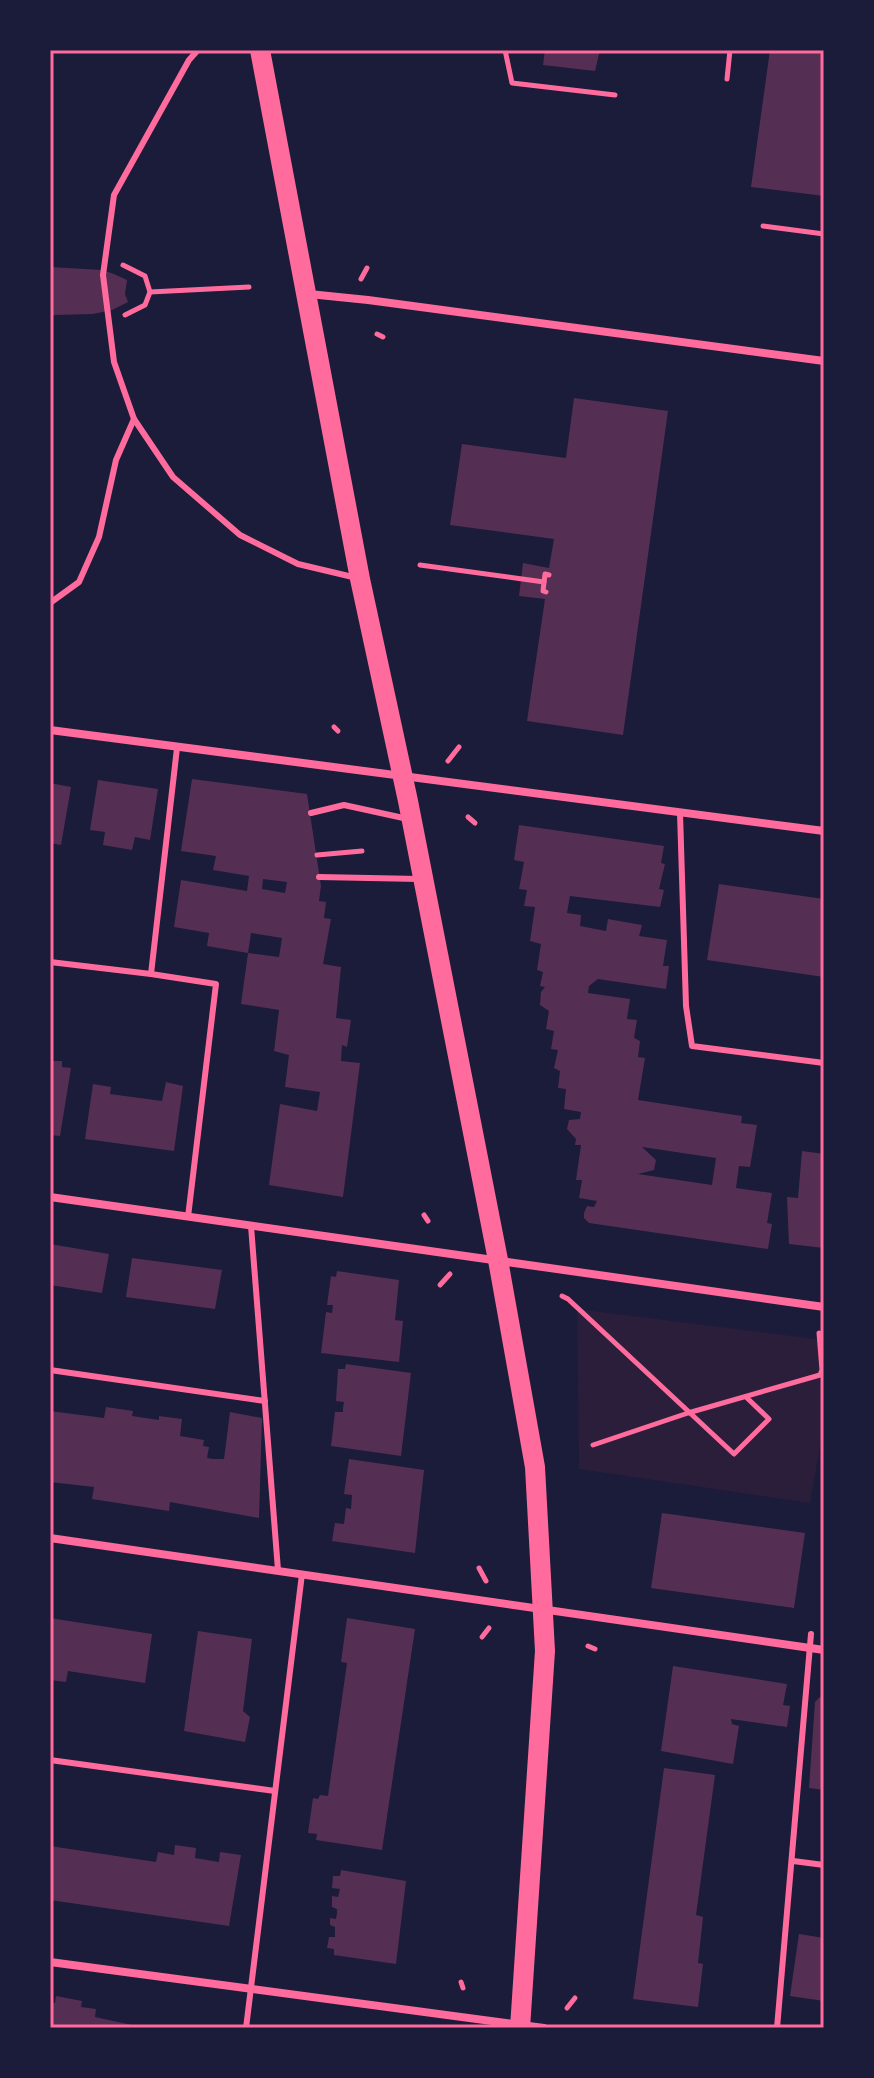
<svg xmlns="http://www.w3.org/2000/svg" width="874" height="2078" font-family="'Exo 2',sans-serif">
<rect width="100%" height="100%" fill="#1b1b3a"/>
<path fill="#2a1e3b" d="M577,1309l247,31v84l-14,79 -231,-34z"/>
<g fill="#542f53" fill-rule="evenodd">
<path d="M545,50h55l-5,21 -52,-6z"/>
<path d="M770,50h54v146l-73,-9z"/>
<path d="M50,267l52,3 12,4 13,6 -2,14 3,8 -16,8 -19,4 -39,1 -4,3z"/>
<path d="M574,398l94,13 -45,324 -96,-14 18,-122 -26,-3 4,-33 26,5 5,-29 -104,-14 12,-81 104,14z"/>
<path d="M192,779l115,15 14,92 -2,15 7,1 -2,16 7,1 -8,45 18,3 -5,51 15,2 -4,27 -5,-2 -1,16 19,2 -17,134 -74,-12 11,-81 37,7 3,-19 -35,-5 4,-32 -15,-4 5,-41 -38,-6 7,-51 -41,-7 2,-13 -35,-6 7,-47 66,11 2,-15 -36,-6 3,-14 -35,-5zM263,879l24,3 -2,11 -23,-4zM251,933l31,5 -3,19 -31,-4z"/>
<path d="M98,780l60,9 -8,51 -15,-3 -3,13 -29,-5 2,-13 -15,-2z"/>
<path d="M50,783l21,4 -10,58 -11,-2z"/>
<path d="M519,825l145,21 -3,17 4,1 -6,25 5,1 -4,17 -90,-11 -3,17 14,2 -1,11 26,5 2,-12 34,6 -3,11 28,4 -4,26h6l-3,23 -68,-10 -9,7 -1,7 42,6 -3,20 10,1 -3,18 6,3 -2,16 7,1 -7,42 104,16 -1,7 16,2 -7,42 -11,-1 -3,22 36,5 -5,30 5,1 -4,25 -179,-26 -5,-5v-5l3,-7 7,1 3,-6 -18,-3 3,-18h-6l5,-35h-6l1,-6 -9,-10 2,-9 11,-1 1,-7 -17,-3 2,-20 -8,-1 2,-17 -6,-3 4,-18 -7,-1 3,-18 -8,-2 3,-18 -9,-6 1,-13 4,-5 -5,-1 3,-14 -6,-2 4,-26 -11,-3 5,-34 -11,-1 3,-16 -8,-1 5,-27 -10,-2zM642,1147l74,11 -4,27 -74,-11 16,-4 2,-10z"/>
<path d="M719,884l105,15v78l-117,-17z"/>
<path d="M50,1061h12v6l9,1 -11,68 -10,-1z"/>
<path d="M166,1082l17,4 -9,65 -89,-12 8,-55 18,3 -1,7 52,7z"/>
<path d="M802,1151l22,3v94l-35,-4 -2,-47 11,1z"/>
<path d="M50,1244l59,10 -7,39 -52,-8z"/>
<path d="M132,1258l90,12 -7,39 -89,-12z"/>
<path d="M337,1271l62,9 -4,40 8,1 -4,41 -78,-9 5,-41 6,1 1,-8h-6l4,-29 5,1z"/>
<path d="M346,1364l65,9 -10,83 -70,-10 4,-34h8v-4l1,-6 -8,-1 2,-32h7z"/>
<path d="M106,1407l27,4 -1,5 27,4v-4l23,3 -2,17 24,4 -1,6 6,1 -2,11 6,1h11l6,-47 32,6 -3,100 -89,-16 -1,9 -77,-12 2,-12 -44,-5v-71l54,7z"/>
<path d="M349,1459l75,11 -9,83 -83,-12 3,-18 9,1 2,-16 5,1 1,-14 -8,-1z"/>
<path d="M662,1513l143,20 -11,75 -143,-20z"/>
<path d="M50,1618l102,16 -7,49 -77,-12 -2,11 -16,-2z"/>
<path d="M347,1618l68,11 -33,221 -66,-10 1,-6 -9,-1 5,-35 5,1 2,-4 8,1 19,-133 -6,-1z"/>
<path d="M198,1631l54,8 -9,72 7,6 -5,25 -61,-11z"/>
<path d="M673,1666l114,18 -4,21 7,1 -3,21 -56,-8 1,5 7,2 -6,38 -72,-13z"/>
<path d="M821,1696l3,1v93l-15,-2 6,-86z"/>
<path d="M664,1768l51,7 -19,140 7,2 -5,46 5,1 -5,43 -65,-8z"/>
<path d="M175,1845l21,3 -1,10 24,4 1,-10 21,3 -12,71 -179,-26v-54l106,16 2,-10 16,3z"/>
<path d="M341,1870l65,11 -10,83 -62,-9v-6l-7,-1 2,-11h6v-10l-5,-2v-7l6,1 1,-6v-4l-5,-2v-11l6,1 2,-8 -8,-1 1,-12h7z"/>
<path d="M799,1934l25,4v63l-34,-5z"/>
<path d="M56,1996l26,5 -1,6 15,2 -1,8 51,11h-96v-25h5z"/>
</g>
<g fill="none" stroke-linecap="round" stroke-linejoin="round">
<g stroke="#ff6b9d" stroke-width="5">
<path d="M505,50l7,33 103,12"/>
<path d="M727,79l3,-29"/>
<path d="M763,226l61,8"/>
<path d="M123,265l22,11 5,16 -5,13 -20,10"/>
<path d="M361,279l6,-11"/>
<path d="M150,292l99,-5"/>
<path d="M377,334l6,3"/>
<path d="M420,565l124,17"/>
<path d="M546,592l-3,-1 2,-17 4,1"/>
<path d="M334,727l4,4"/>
<path d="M448,761l11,-14"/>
<path d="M468,817l7,6"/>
<path d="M317,855l45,-4"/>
<path d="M424,1215l4,6"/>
<path d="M440,1285l10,-11"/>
<path d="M562,1296l6,3 166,155 35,-35 -23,-22"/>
<path d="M593,1445l95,-32 132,-38 2,-5 -3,-37"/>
<path d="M479,1568l7,13"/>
<path d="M482,1637l7,-9"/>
<path d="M588,1646l7,3"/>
<path d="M461,1982l2,6"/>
<path d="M567,2008l8,-10"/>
</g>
<g stroke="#ff6b9d" stroke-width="6">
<path d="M198,50l-9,10 -75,135 -11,80 11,87 20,57 39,58 67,58 58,29 59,14"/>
<path d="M50,603l29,-21 20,-45 17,-77 18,-41"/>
<path d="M177,748l-26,226 65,10 -28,233"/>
<path d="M311,813l33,-8 64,14"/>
<path d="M680,813l6,193 6,40 132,17"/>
<path d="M319,877l100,2"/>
<path d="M50,962l101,12"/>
<path d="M251,1226l27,344"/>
<path d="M50,1370l215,31"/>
<path d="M50,1760l225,31"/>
<path d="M793,1861l31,4"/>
<path d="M246,2028l56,-454"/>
<path d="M777,2028l34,-394"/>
</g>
<g stroke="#ff6b9d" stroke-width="8">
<path d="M309,294l59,6 456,61"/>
<path d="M50,730l774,101"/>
<path d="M50,1197l774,110"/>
<path d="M50,1538l774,112"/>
<path d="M50,1962l494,66"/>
</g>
<path stroke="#ff6b9d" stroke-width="20" d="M260,50l100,529 48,222 90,459 37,207 10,184 -25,377"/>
</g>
<rect width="874" height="2078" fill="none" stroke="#1b1b3a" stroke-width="104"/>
<rect x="52" y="52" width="770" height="1974" fill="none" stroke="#ff6b9d" stroke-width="3"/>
</svg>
